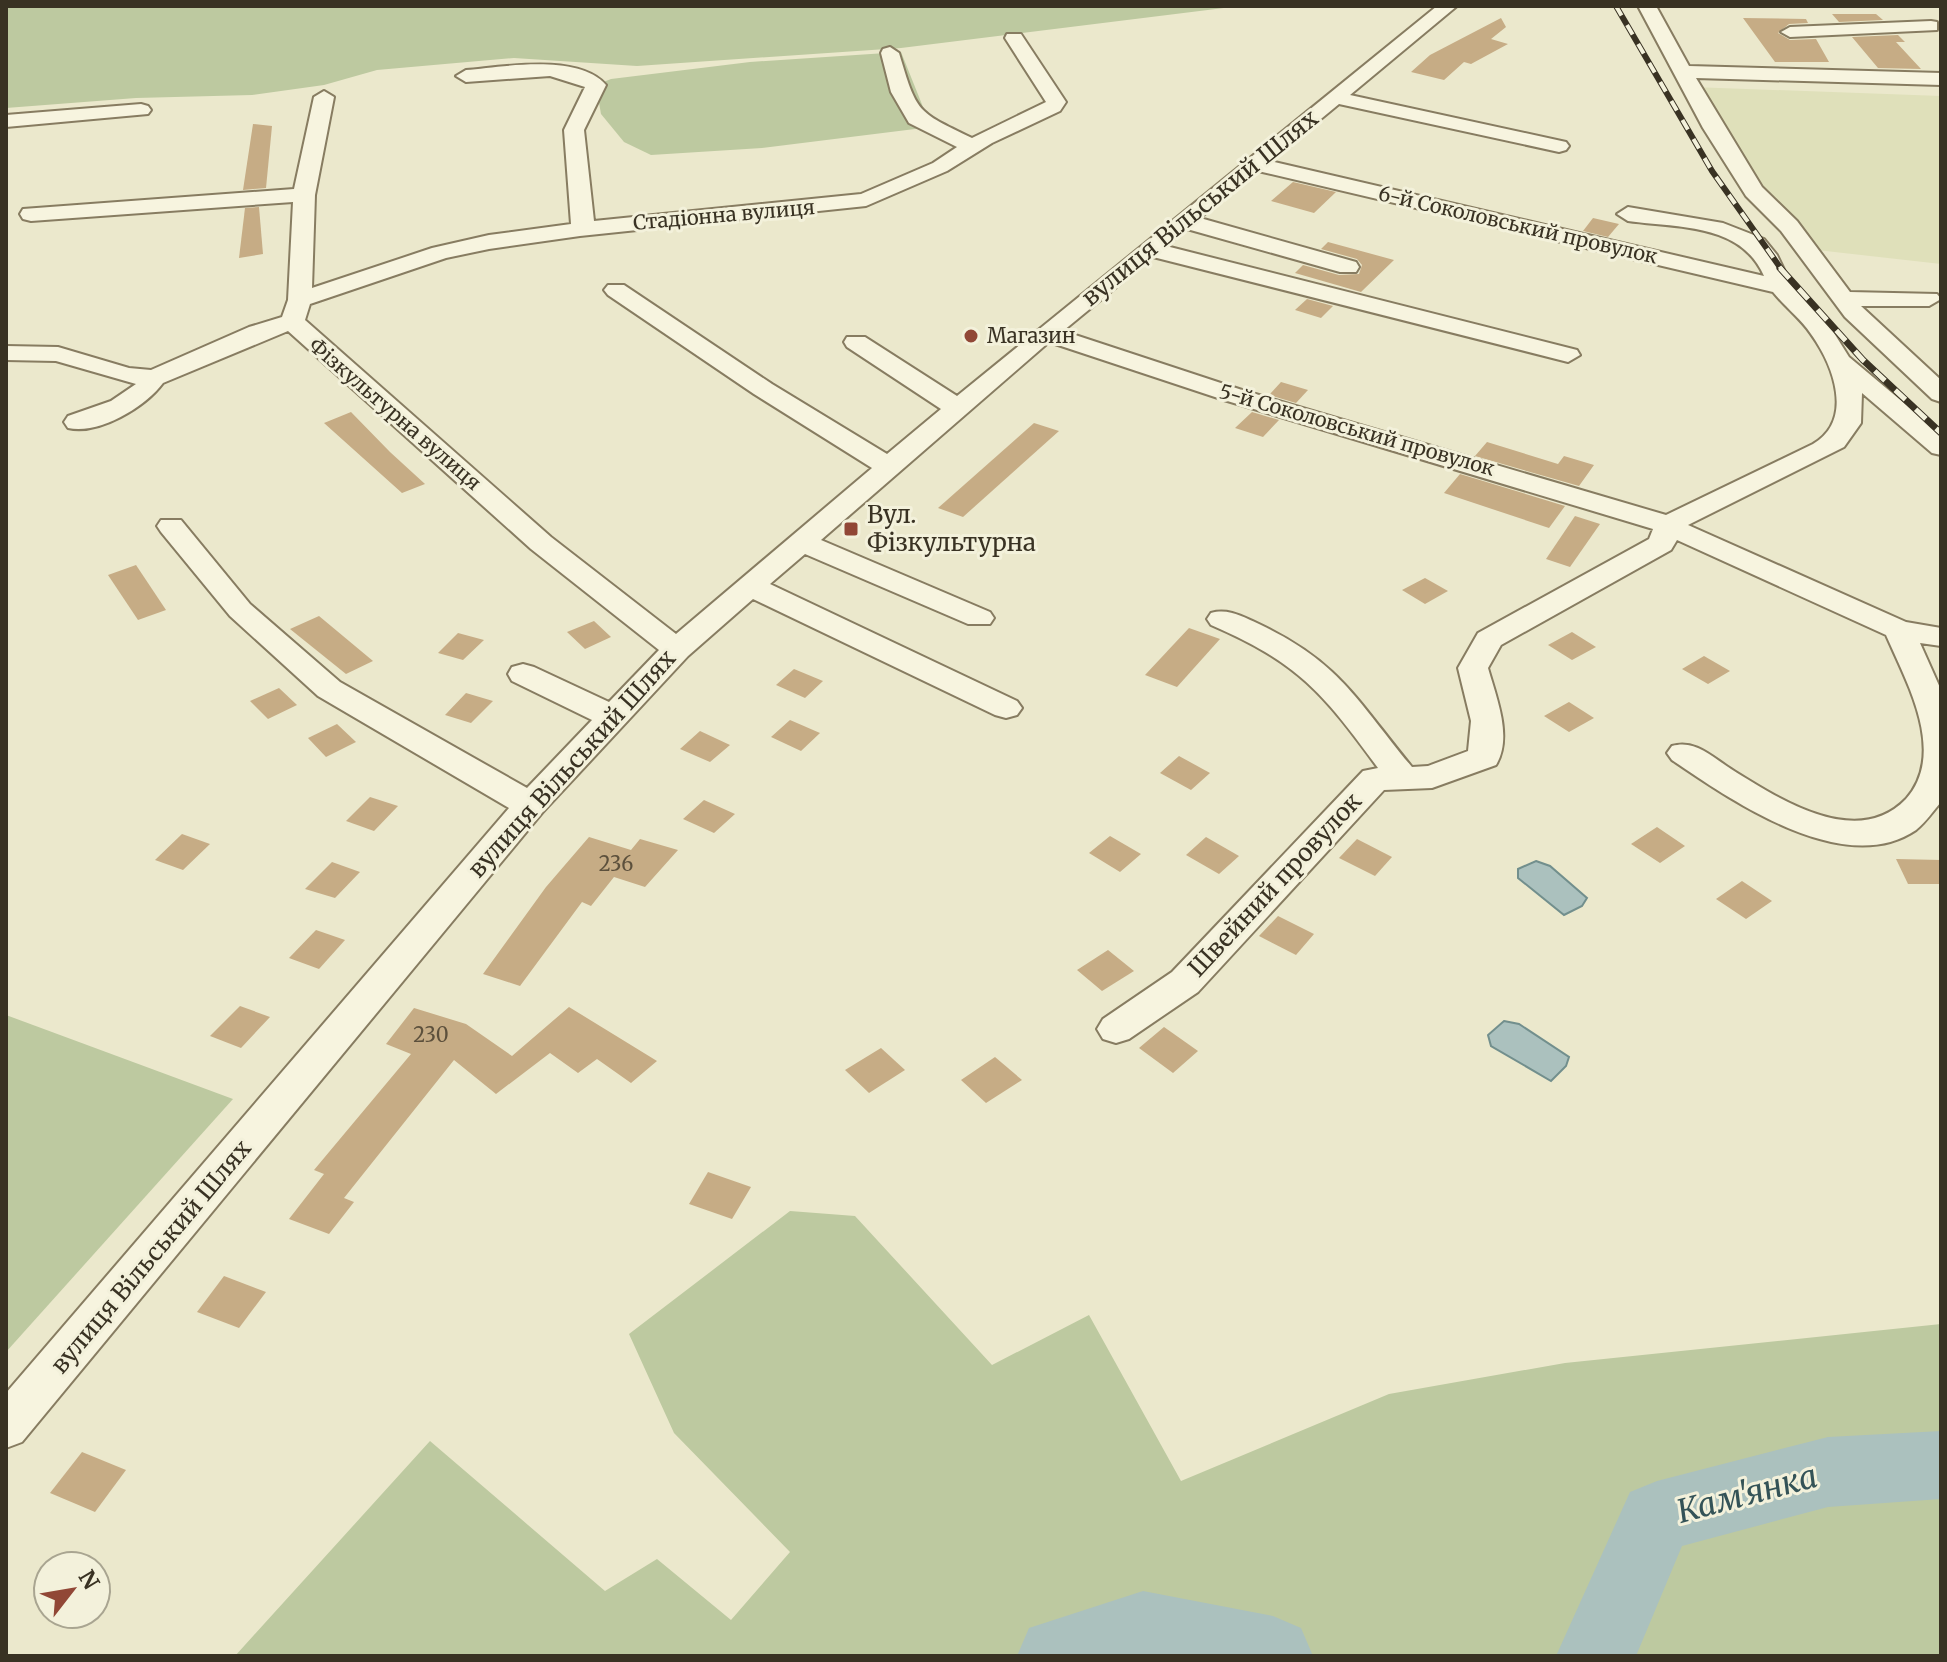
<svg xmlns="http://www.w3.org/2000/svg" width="1947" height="1662" font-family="Merriweather,serif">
<rect width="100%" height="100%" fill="#ebe8cc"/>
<path fill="#dfe0ba" d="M1692,87l249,9v168l-133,-15z"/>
<g fill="#bdc9a0">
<path d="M6,6h1234l-339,42 -264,18 -123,-8 -137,12 -53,15 -72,10 -116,3 -130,10z"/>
<path d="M901,52l30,75 -169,21 -111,7 -27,-13 -23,-28 -5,-29 15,-6 139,-17z"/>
<path d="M6,1015l227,84 -227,253z"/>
<path d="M790,1211l65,5 137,149 97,-50 92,166 208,-87 176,-31 376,-39v332h-1706l195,-215 175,150 52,-32 74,61 59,-68 -116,-119 -45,-99z"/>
</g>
<g fill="#abc1be" stroke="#728f8d" stroke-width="2">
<path d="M1536,861l14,5 37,32 -5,8 -18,9 -46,-37v-9z"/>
<path d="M1504,1021l15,3 50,33 -3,9 -15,15 -60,-35 -3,-11z"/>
</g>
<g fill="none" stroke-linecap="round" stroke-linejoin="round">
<g fill="#abc1be" fill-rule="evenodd">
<path d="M1941,1431v68l-113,8 -146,39 -46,110h-80l74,-164 27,-11 171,-44z"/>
<path d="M1143,1591l130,25 28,12 12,28h-296l12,-28z"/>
</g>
</g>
<g fill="#c6ac85">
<path d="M1832,14h44l7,6 -44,2z"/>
<path d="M1501,18l5,9 -15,12 17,5 -37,20 -7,-2 -20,18 -33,-8 19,-17z"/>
<path d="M1743,18l63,1 2,4 -19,1 -11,9 12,7 26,-1 13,23h-54z"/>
<path d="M1898,35l7,7h-9l25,27 -43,-1 -26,-31z"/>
<path d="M253,124l19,2 -6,62 -23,2z"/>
<path d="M1293,182l43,10 -22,21 -43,-12z"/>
<path d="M259,207l4,47 -24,4 6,-50z"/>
<path d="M1593,218l26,6 -11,13 -25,-6z"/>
<path d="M1328,242l66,18 -33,32 -66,-19 8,-8 36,10 20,-1 3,-9 -5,-6 -36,-10z"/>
<path d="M1307,299l26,7 -12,12 -26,-8z"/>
<path d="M1281,382l27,8 -12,13 -27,-8z"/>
<path d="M351,412l39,40 35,32 -23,9 -78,-70z"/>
<path d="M1252,412l27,8 -16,17 -28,-9z"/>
<path d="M1034,423l25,8 -96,86 -25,-9z"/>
<path d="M1487,442l71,22 6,-8 30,9 -15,21 -104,-30z"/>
<path d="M1460,474l105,32 -16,22 -105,-35z"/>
<path d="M1575,516l25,8 -30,43 -24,-8z"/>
<path d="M136,565l30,45 -28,10 -30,-45z"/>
<path d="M1425,578l23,13 -23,13 -23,-14z"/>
<path d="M319,616l54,45 -27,13 -56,-45z"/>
<path d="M594,621l17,16 -26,12 -18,-17z"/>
<path d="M1189,628l31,11 -43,48 -32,-12z"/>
<path d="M1572,632l24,15 -24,13 -24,-15z"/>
<path d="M458,633l26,7 -21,20 -25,-7z"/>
<path d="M1704,656l26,15 -22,13 -26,-15z"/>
<path d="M794,669l29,12 -18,17 -29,-13z"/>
<path d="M279,688l18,17 -29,14 -18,-18z"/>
<path d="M466,693l27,8 -22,22 -26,-8z"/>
<path d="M1569,702l25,16 -25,14 -25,-16z"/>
<path d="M790,720l30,13 -19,18 -30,-14z"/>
<path d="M337,724l19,18 -30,15 -18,-19z"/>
<path d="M700,731l30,14 -20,17 -30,-13z"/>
<path d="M1179,756l31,17 -19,17 -31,-17z"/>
<path d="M370,797l28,9 -24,25 -28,-10z"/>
<path d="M704,800l31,14 -21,19 -31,-14z"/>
<path d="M1657,827l28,19 -25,17 -29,-19z"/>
<path d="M182,834l28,10 -27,26 -28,-10z"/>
<path d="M1110,836l31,18 -21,18 -31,-19z"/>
<path d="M589,837l42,13 9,-11 38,11 -33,37 -31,-10 -23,29 -9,-4 -62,84 -37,-12 63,-87z"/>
<path d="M1206,837l33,19 -20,18 -33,-19z"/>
<path d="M1357,839l35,18 -17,19 -36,-18z"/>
<path d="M1896,859l45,1v24h-33z"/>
<path d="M332,862l28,10 -25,26 -30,-9z"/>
<path d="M1742,881l30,20 -26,18 -30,-20z"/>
<path d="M1278,916l36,18 -18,21 -37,-19z"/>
<path d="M316,930l29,10 -26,29 -30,-11z"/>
<path d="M1108,950l26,21 -32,20 -25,-21z"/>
<path d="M240,1006l30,11 -29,31 -31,-12z"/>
<path d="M569,1007l88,54 -26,22 -34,-24 -19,14 -28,-20 -54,41 -42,-34 -110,138 10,4 -25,32 -40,-15 35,-45 -10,-4 97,-116 -25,-10 28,-36 52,16 46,32z"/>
<path d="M1164,1027l34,24 -25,22 -34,-25z"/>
<path d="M881,1048l24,22 -36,23 -24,-23z"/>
<path d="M995,1057l27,23 -36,23 -25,-23z"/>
<path d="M708,1172l43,15 -19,32 -43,-15z"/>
<path d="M224,1276l42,16 -27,36 -42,-16z"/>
<path d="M82,1452l44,18 -31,42 -45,-19z"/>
</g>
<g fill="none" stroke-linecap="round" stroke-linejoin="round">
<defs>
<g id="minor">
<path d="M1437,6h20l-107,89 216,47 3,4 -3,4 -7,2 -220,-48 -69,57 494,115c-23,-53 -86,-48 -136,-55l-11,-7 11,-7 95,16 41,16 13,16 15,31 37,39 20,32 92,77v21l-9,-2 -70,-60 -1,30 -17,24 -156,78 218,97 35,6v18l-21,-3 21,47v112c-7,8 -16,21 -25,28 -72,49 -185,-30 -244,-70l-5,-7 5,-7c23,-7 40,11 59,23 48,30 126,81 175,30 41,-46 1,-116 -20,-164l-209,-95 -6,10 -170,95 -13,23c8,29 25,69 8,97l-64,23 -48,2 -186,202 -69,47 -13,4 -13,-4 -6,-10 6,-10 69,-47 191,-201 15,-3c-55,-75 -79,-105 -167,-143l-4,-6 4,-6c18,-5 32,4 48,11 82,39 98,77 153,143l16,-1 40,-15 3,-30 -13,-53 20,-35 171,-94 4,-10 -429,-129 -175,-58 -228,198 169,72 4,6 -4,6h-22l-163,-70 -35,30 247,117 5,7 -5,7 -11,3 -11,-3 -242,-116 -65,57 -146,157 -520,629 -16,6v-55l503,-585 -191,-112 -88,-80 -69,-84 -4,-6 4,-6h20l69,84 90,78 187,106 65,-68 -80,-39 -4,-7 4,-7 11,-3 11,3 75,35 50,-52 -128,-101 -243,-218 -125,52c-18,24 -64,52 -95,45l-4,-6 4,-6 43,-15 25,-17 -80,-23 -50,-1v-14l52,1 71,21 22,2 98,-43 33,-10 6,-17 5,-98 -262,19 -8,-2 -3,-5 3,-5 271,-20 20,-92 10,-6 10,6 -19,98 -3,93 120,-40 57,-13 82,-11 -7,-94 21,-43 -35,-11 -84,6 -10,-6 10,-6c37,-3 112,-17 140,15l-22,45 10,91 267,-27 72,-31 24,-16 -48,-24 -18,-31 -10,-39 2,-4 7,-2 9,6c18,60 17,58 73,85l74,-36 -41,-64 2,-4h14l45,68 -6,9 -68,32 -45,28 -81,35 -286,30 -91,13 -43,9 -136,46 -5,16 246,217 125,97 196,-166 -118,-74 -146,-99 -4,-5 4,-5h16l148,99 115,70 54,-45 -94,-62 -3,-5 3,-5h18l92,59zM1258,171l515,121c12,15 27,26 38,42 23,32 43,86 2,110l-147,71 -424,-125 -179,-59 90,-74 415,105 12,-7 -3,-5 -411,-104 21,-17 153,43h16l3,-5 -3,-5 -156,-44z"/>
<path d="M1638,6h18l33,60 252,7v12l-245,-7 66,109 35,34 53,71 87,2 4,5 -12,7h-68l80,74v22l-9,-3 -87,-82 -64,-86 -35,-35 -43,-68z"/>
<path d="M1931,21l6,1v8l-147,7 -9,-5 9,-5z"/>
<path d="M141,104l7,2 3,4 -3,4 -142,13v-12z"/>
</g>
</defs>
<use href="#minor" stroke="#877c61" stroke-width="4"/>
<use href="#minor" fill="#f7f4df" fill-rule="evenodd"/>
<defs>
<path id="rail-far1" d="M1616,6l96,165 70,99"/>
<path id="rail" d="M1780,268l83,92 78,73"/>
</defs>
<use href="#rail-far1" stroke="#393223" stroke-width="6"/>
<use href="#rail" stroke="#393223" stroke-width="7"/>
<use href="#rail-far1" stroke="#f3f1db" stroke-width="4" stroke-dasharray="11" stroke-linecap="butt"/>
<use href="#rail" stroke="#f3f1db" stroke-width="5" stroke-dasharray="14" stroke-linecap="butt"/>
</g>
<g fill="#914736" stroke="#f3f1db" stroke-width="3">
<circle cx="971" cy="336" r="8"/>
<rect x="843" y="521" width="16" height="16" rx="4"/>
</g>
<g text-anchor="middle" stroke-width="6" stroke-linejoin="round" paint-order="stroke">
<g font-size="20" fill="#393223" stroke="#f3f1db">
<text transform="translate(724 215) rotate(-5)" y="7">Стадіонна вулиця</text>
<text transform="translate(1518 225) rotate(13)" y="7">6-й Соколовський провулок</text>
<text transform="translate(395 414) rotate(41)" y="7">Фізкультурна вулиця</text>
<text transform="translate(1357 430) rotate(16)" y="7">5-й Соколовський провулок</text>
</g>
<g font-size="20" fill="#393223" stroke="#f3f1db" text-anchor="start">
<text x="987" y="343">Магазин</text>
</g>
<g font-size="20" fill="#5c503c">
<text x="616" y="871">236</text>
<text x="431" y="1042">230</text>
</g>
<g font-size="24" fill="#393223" stroke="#f3f1db">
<text transform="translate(1200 208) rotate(-39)" y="8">вулиця Вільський Шлях</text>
<text transform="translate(572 764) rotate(-48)" y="8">вулиця Вільський Шлях</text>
<text transform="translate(1275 885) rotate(-47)" y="8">Швейний провулок</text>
<text transform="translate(151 1257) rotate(-50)" y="8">вулиця Вільський Шлях</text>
</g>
<g font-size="24" fill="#393223" stroke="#f3f1db" text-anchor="start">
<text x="867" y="523">Вул.<tspan x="867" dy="28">Фізкультурна</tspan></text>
</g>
<g font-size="32" font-style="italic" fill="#345357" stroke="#f3f1db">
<text transform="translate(1747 1494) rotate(-15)" y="11">Кам'янка</text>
</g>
</g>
<rect width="1947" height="1662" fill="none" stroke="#393223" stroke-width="16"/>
<g transform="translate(72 1590) rotate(59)"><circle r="38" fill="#f3f1db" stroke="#a9a591" stroke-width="2"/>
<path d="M0-6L14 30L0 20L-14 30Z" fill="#914736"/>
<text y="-12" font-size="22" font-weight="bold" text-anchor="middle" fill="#393223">N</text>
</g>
</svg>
